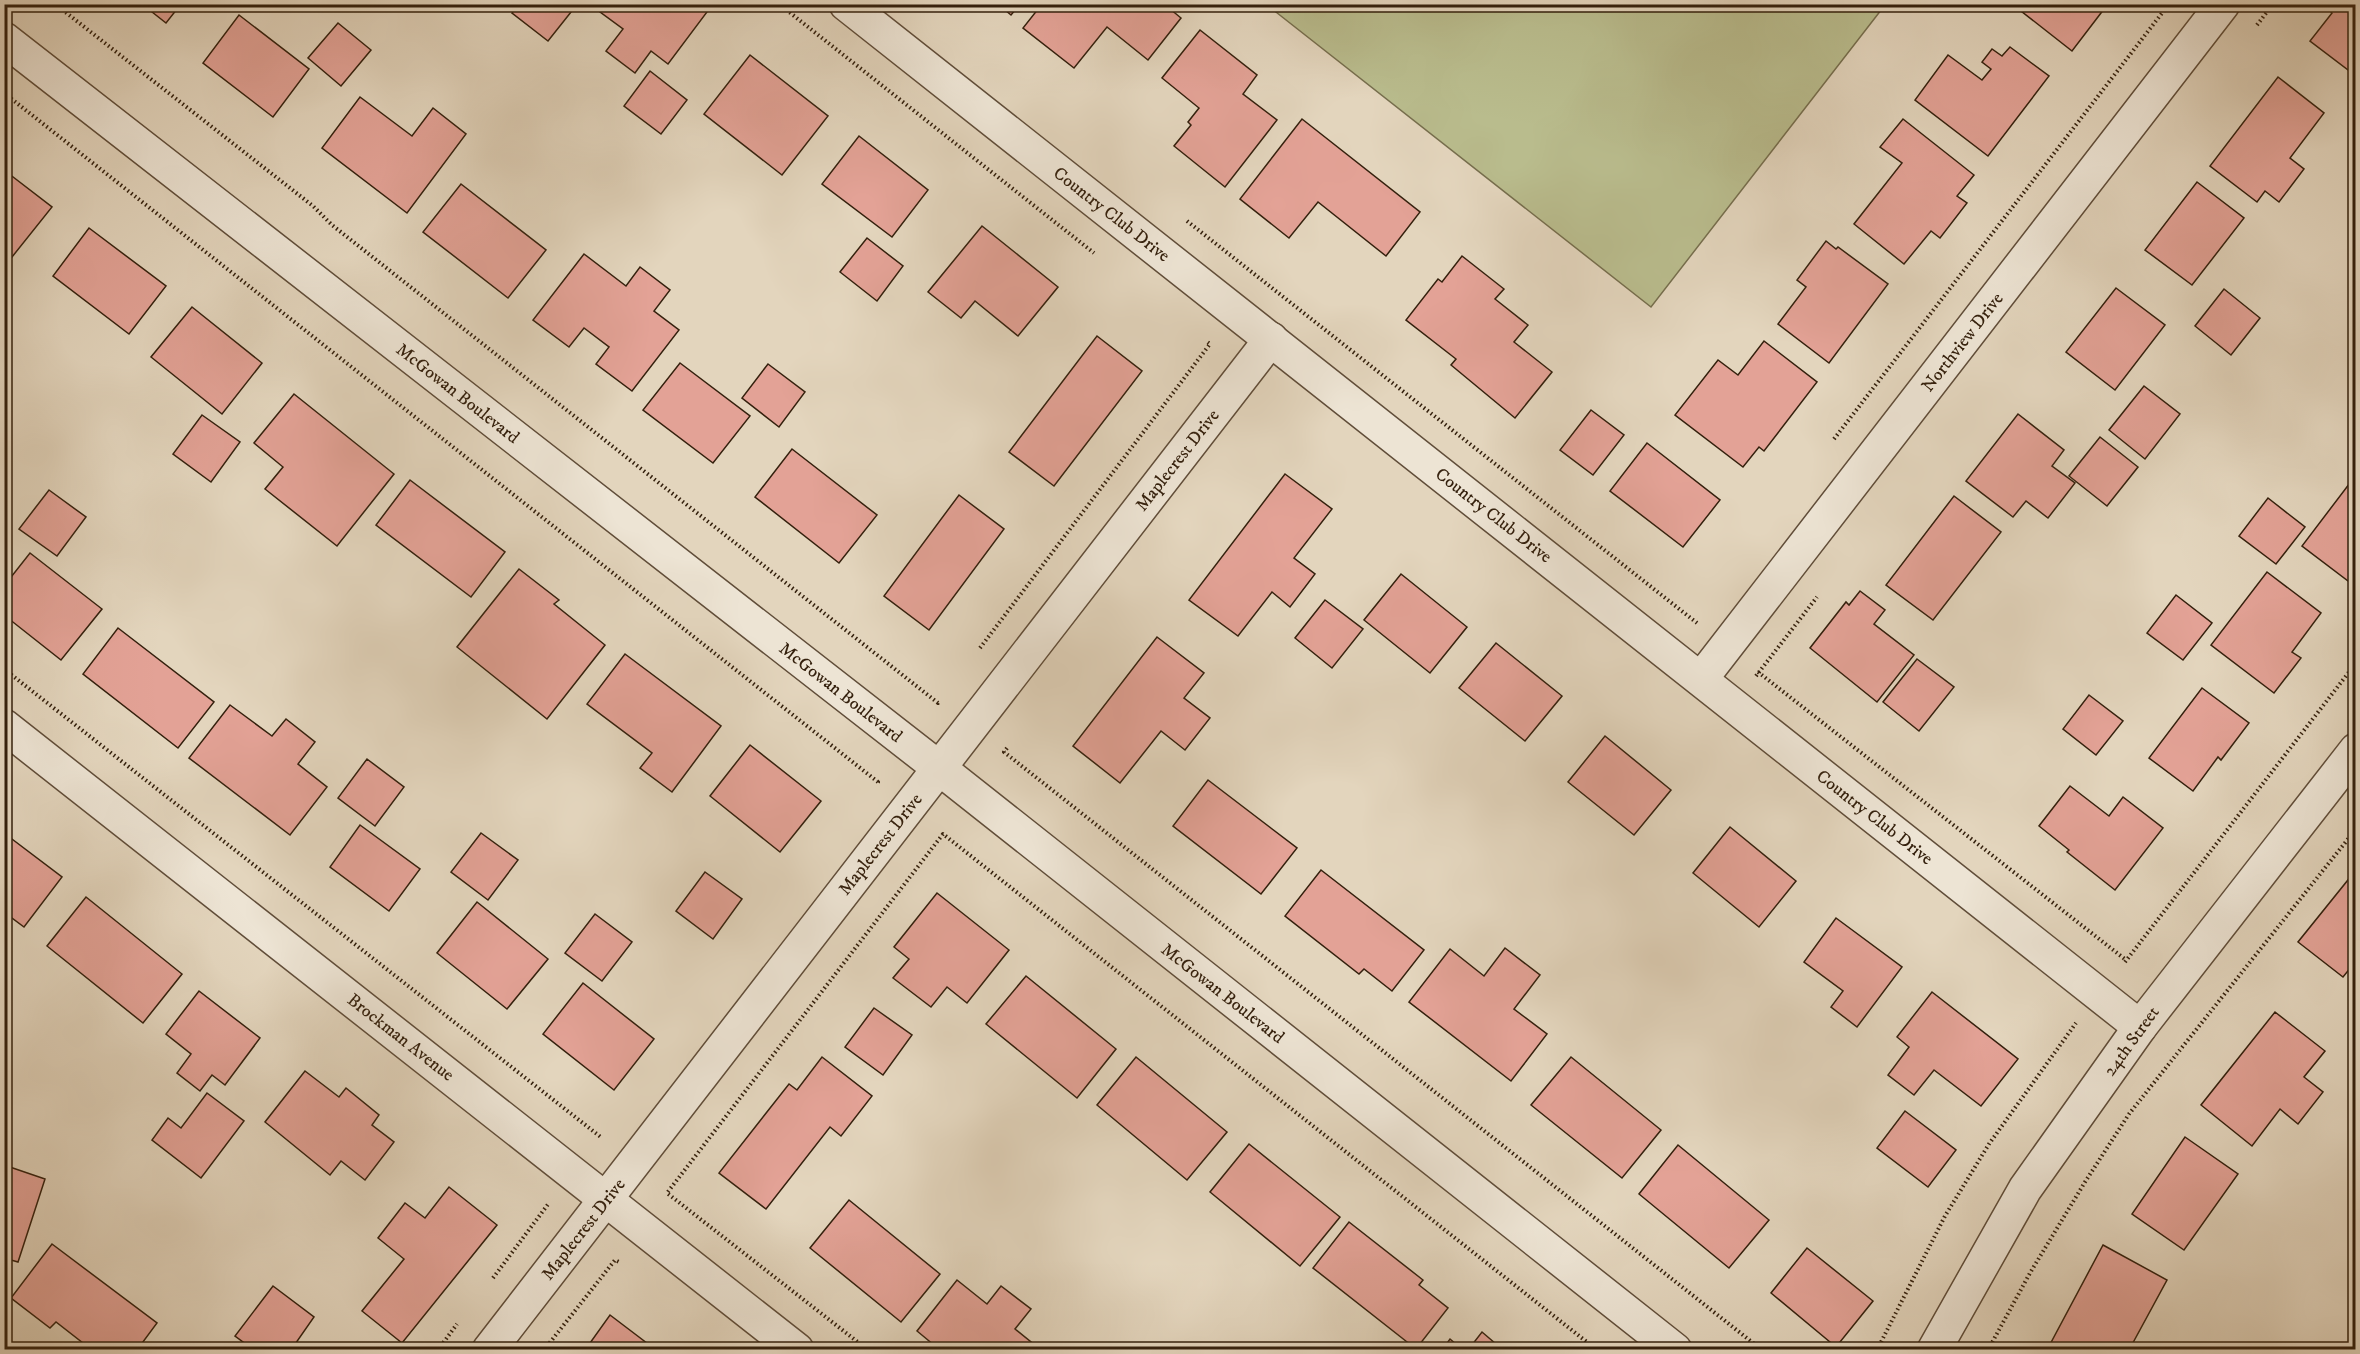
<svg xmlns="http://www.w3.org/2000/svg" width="2360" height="1354" font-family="'IM FELL DW Pica',serif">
<rect width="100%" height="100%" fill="#e3d5bd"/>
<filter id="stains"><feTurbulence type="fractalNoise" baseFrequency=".00333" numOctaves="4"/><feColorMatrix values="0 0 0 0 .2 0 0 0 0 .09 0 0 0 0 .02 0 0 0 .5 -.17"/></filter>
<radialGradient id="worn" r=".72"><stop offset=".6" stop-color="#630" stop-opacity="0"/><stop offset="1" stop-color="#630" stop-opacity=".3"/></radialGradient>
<path fill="#b9bc8d" stroke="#766e4d" stroke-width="1.5" d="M1267,5h618l-234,302z"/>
<g fill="#e3a296" stroke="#34200d" stroke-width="1.5">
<path d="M142,4h39l-15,19z"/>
<path d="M518,4h54l3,3 -27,34 -36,-28z"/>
<path d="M599,4h98l10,8 -39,52 -17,-13 -16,22 -29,-22 17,-22 -27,-20z"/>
<path d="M998,4h22l-9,11z"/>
<path d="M1042,4h122l17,14 -33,42 -41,-33 -33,41 -51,-40z"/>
<path d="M2012,4h86l6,5 -32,42z"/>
<path d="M2333,4h23v72l-46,-35 22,-28 -3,-3z"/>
<path d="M239,15l70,54 -36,48 -70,-54z"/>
<path d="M338,23l33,27 -30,36 -33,-28z"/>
<path d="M1200,30l57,45 -14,19 34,26 -52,67 -51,-41 17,-21 -3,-3 11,-14 -37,-30z"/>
<path d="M2010,47l39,29 -61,80 -73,-56 33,-45 34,25 9,-11 -9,-7 10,-13 10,7z"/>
<path d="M750,55l78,61 -46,59 -78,-61z"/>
<path d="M650,71l37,29 -26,34 -37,-28z"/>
<path d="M2278,77l46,36 -34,45 14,11 -25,33 -14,-11 -8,11 -47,-36z"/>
<path d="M360,97l52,39 21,-28 33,26 -59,79 -85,-65z"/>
<path d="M1302,119l118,93 -34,44 -68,-54 -29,36 -49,-39z"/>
<path d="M1903,119l71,56 -17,21 10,7 -27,35 -9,-7 -27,33 -50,-40 48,-61 -22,-16z"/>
<path d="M859,136l69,54 -36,47 -70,-53z"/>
<path d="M4,170l48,37 -48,60z"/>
<path d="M2197,182l47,36 -52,67 -47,-35z"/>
<path d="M461,184l85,66 -38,48 -85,-66z"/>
<path d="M982,226l76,61 -40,49 -43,-35 -14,17 -33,-26z"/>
<path d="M89,228l77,58 -37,48 -76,-58z"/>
<path d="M867,238l36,28 -26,35 -37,-29z"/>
<path d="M1826,241l10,8 2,-2 50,37 -59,79 -51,-39 28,-37 -9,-7z"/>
<path d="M584,254l42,32 14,-19 30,23 -16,21 25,19 -47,61 -36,-27 13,-17 -25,-19 -15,19 -36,-27z"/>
<path d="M1462,256l42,33 -9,10 33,26 -14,17 38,30 -37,46 -64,-53 5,-6 -50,-39 32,-41 4,3z"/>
<path d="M2116,288l49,37 -50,65 -49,-38z"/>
<path d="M2224,289l36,29 -29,37 -36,-29z"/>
<path d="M192,307l70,56 -40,51 -71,-57z"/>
<path d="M1097,336l45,35 -88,115 -45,-34z"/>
<path d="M1764,341l53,41 -53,69 -5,-4 -16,20 -68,-52 43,-55 20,15z"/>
<path d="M680,363l70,53 -37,47 -70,-53z"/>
<path d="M768,364l37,28 -26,35 -37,-29z"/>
<path d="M2144,386l36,28 -35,45 -36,-29z"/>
<path d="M294,394l100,80 -57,72 -72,-57 18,-22 -29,-24z"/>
<path d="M1591,410l33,25 -31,40 -33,-25z"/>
<path d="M2018,414l46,36 -12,16 23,17 -27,35 -22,-17 -13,16 -47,-36z"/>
<path d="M202,415l38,27 -29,40 -38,-28z"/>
<path d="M2100,437l38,30 -31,39 -38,-30z"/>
<path d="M1647,443l73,57 -37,47 -73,-56z"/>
<path d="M792,449l85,66 -38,48 -84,-66z"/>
<path d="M1285,474l47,35 -38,49 21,16 -25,33 -18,-15 -34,44 -49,-36z"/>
<path d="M2356,475v112l-54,-41z"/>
<path d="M410,480l95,72 -34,45 -95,-72z"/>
<path d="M49,490l37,27 -29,39 -38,-27z"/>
<path d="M959,495l45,34 -75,101 -45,-34z"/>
<path d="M1954,496l47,36 -68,88 -47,-35z"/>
<path d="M2268,498l37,29 -29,37 -37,-28z"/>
<path d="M30,553l72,56 -41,51 -57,-45v-29z"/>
<path d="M519,569l40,31 -5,4 51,41 -58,74 -90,-72z"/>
<path d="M2267,572l54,41 -29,39 9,6 -27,35 -63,-48z"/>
<path d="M1401,574l66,53 -37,46 -66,-53z"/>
<path d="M1860,591l25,19 -11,14 40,31 -37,47 -67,-54 36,-46 3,3z"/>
<path d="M2176,595l36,28 -29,37 -36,-27z"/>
<path d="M1325,600l38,29 -31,39 -37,-30z"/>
<path d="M118,628l96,74 -36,46 -95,-74z"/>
<path d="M1157,637l47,36 -20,25 26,20 -25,32 -24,-19 -41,52 -47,-37z"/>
<path d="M1496,643l66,53 -37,45 -66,-53z"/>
<path d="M625,654l96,72 -49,66 -32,-24 12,-15 -65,-49z"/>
<path d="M1917,659l37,28 -35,44 -36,-29z"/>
<path d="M2202,688l47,35 -28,37 -3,-3 -25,34 -44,-33z"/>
<path d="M2089,695l34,26 -27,34 -33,-26z"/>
<path d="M230,705l42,31 14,-17 29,23 -17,22 29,23 -37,48 -101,-77z"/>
<path d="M1605,736l66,54 -37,45 -66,-53z"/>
<path d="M750,745l71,56 -41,51 -70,-56z"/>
<path d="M367,759l37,28 -29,39 -37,-28z"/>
<path d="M1208,780l89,68 -36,46 -88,-68z"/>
<path d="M2070,786l39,30 14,-19 40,31 -48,62 -48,-38 2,-2 -30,-24z"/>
<path d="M360,825l60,44 -31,42 -59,-44z"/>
<path d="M1730,827l66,54 -37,46 -66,-54z"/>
<path d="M4,833l58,44 -38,50 -20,-15z"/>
<path d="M481,833l37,27 -30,40 -37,-28z"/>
<path d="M1321,870l103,80 -32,41 -28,-22 -5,5 -74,-58z"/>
<path d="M2356,870v91l-13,16 -45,-35z"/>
<path d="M705,872l37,27 -29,40 -37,-28z"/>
<path d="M937,893l72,57 -42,53 -20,-16 -16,20 -38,-29 16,-19 -15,-12z"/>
<path d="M86,897l96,77 -39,49 -96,-77z"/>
<path d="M477,902l71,57 -41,50 -70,-56z"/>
<path d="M595,914l37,28 -30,39 -37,-28z"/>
<path d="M1836,918l66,49 -45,60 -26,-20 12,-16 -39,-29z"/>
<path d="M1505,948l35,27 -26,34 33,25 -36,47 -102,-79 41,-53 34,27z"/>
<path d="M1026,976l90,73 -39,49 -91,-74z"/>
<path d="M583,983l71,56 -40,51 -71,-56z"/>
<path d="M199,991l61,47 -35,47 -13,-10 -12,16 -23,-18 14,-19 -25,-20z"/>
<path d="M1932,992l86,67 -37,47 -47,-36 -20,25 -26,-20 21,-28 -12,-10z"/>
<path d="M874,1008l38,27 -29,40 -38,-28z"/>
<path d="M2275,1012l50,39 -21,26 19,15 -25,32 -18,-15 -28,37 -51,-41z"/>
<path d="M822,1057l50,39 -31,40 -11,-9 -64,82 -47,-36 70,-89 8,6z"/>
<path d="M1136,1057l91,75 -40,48 -90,-75z"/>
<path d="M1571,1057l90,73 -39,48 -91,-73z"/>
<path d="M305,1071l34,26 7,-9 33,27 -7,10 22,17 -29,38 -24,-19 -11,14 -65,-53z"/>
<path d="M207,1093l37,28 -43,57 -49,-38 16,-22 13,10z"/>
<path d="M1905,1111l51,39 -28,37 -51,-39z"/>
<path d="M2185,1137l53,37 -54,76 -52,-36z"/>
<path d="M1249,1144l91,73 -40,49 -90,-74z"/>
<path d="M1678,1145l91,75 -40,48 -90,-74z"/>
<path d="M4,1165l41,14 -27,83 -14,-4z"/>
<path d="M449,1187l48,38 -95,118 -40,-32 42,-52 -26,-21 27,-35 20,15z"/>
<path d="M849,1200l91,74 -39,48 -91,-74z"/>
<path d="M1349,1222l74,58 -4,5 29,23 -32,41 -103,-81z"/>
<path d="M52,1244l105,79 -20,27h-45l-36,-28 -6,6 -39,-30z"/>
<path d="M2103,1245l64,35 -38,70h-82z"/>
<path d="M1807,1248l66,53 -37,46 -65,-54z"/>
<path d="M957,1280l30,24 14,-18 30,23 -16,20 26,21h-101l-23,-19z"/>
<path d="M273,1286l41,31 -23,33h-37l-19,-14z"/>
<path d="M610,1315l46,35h-71z"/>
<path d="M1482,1332l21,18h-35z"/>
<path d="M1450,1339l13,11h-21z"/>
</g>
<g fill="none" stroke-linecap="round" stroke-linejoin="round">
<defs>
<g id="street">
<path d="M846,4l1294,1023"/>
<path d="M4,39l935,729 736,582"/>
<path d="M1701,679l522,-675"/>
<path d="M4,726l793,624"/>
<path d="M489,1350l782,-1011"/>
<path d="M1934,1350l91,-161 115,-162 216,-277"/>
</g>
</defs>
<use href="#street" stroke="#604d39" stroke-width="36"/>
<g stroke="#34200d" stroke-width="4" stroke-dasharray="1.5 3" stroke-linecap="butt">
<path d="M55,4l258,202 19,19 606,478 1,-2"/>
<path d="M779,4l315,249"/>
<path d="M2257,25l16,-21"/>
<path d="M4,93l874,689 -2,2"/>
<path d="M1187,221l510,402"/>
<path d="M1834,439l335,-435"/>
<path d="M980,648l230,-304 -4,-3"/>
<path d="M4,669l598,469"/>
<path d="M1758,672l368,288"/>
<path d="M1756,676l61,-79"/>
<path d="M1007,748l-3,4 758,598"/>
<path d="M2125,962l231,-299"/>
<path d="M493,1278l56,-75"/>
<path d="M438,1350l19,-26"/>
<path d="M544,1350l71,-90 4,2"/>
<path d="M868,1350l-201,-157 276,-359 654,516"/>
<path d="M1877,1350l68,-134 44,-72 87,-121"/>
<path d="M1988,1350l42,-77 55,-91 44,-68 227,-285"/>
</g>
<use href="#street" stroke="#ede4d4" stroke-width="33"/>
</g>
<g text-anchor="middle" stroke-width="6" stroke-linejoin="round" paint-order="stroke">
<g font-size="18" fill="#34200d" stroke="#ede4d4">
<text transform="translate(1112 214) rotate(38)" y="6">Country Club Drive</text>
<text transform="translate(1962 342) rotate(-52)" y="6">Northview Drive</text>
<text transform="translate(458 393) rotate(38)" y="6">McGowan Boulevard</text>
<text transform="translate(1177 460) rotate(-52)" y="6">Maplecrest Drive</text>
<text transform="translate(1494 515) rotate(38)" y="6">Country Club Drive</text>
<text transform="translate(841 692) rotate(38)" y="6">McGowan Boulevard</text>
<text transform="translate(1875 817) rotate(38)" y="6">Country Club Drive</text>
<text transform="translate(880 844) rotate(-52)" y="6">Maplecrest Drive</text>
<text transform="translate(1223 993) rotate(38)" y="6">McGowan Boulevard</text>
<text transform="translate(401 1037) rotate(38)" y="6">Brockman Avenue</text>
<text transform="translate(2131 1041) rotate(-54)" y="6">24th Street</text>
<text transform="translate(583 1229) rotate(-52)" y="6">Maplecrest Drive</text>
</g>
</g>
<rect width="2360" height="1354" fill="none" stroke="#e3d5bd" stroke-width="24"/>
<rect x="6" y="6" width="2348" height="1342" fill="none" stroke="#34200d" stroke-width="3"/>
<rect x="12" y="12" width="2336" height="1330" fill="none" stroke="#34200d" stroke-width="1.5"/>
<rect width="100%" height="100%" filter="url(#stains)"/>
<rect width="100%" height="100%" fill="url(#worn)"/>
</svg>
